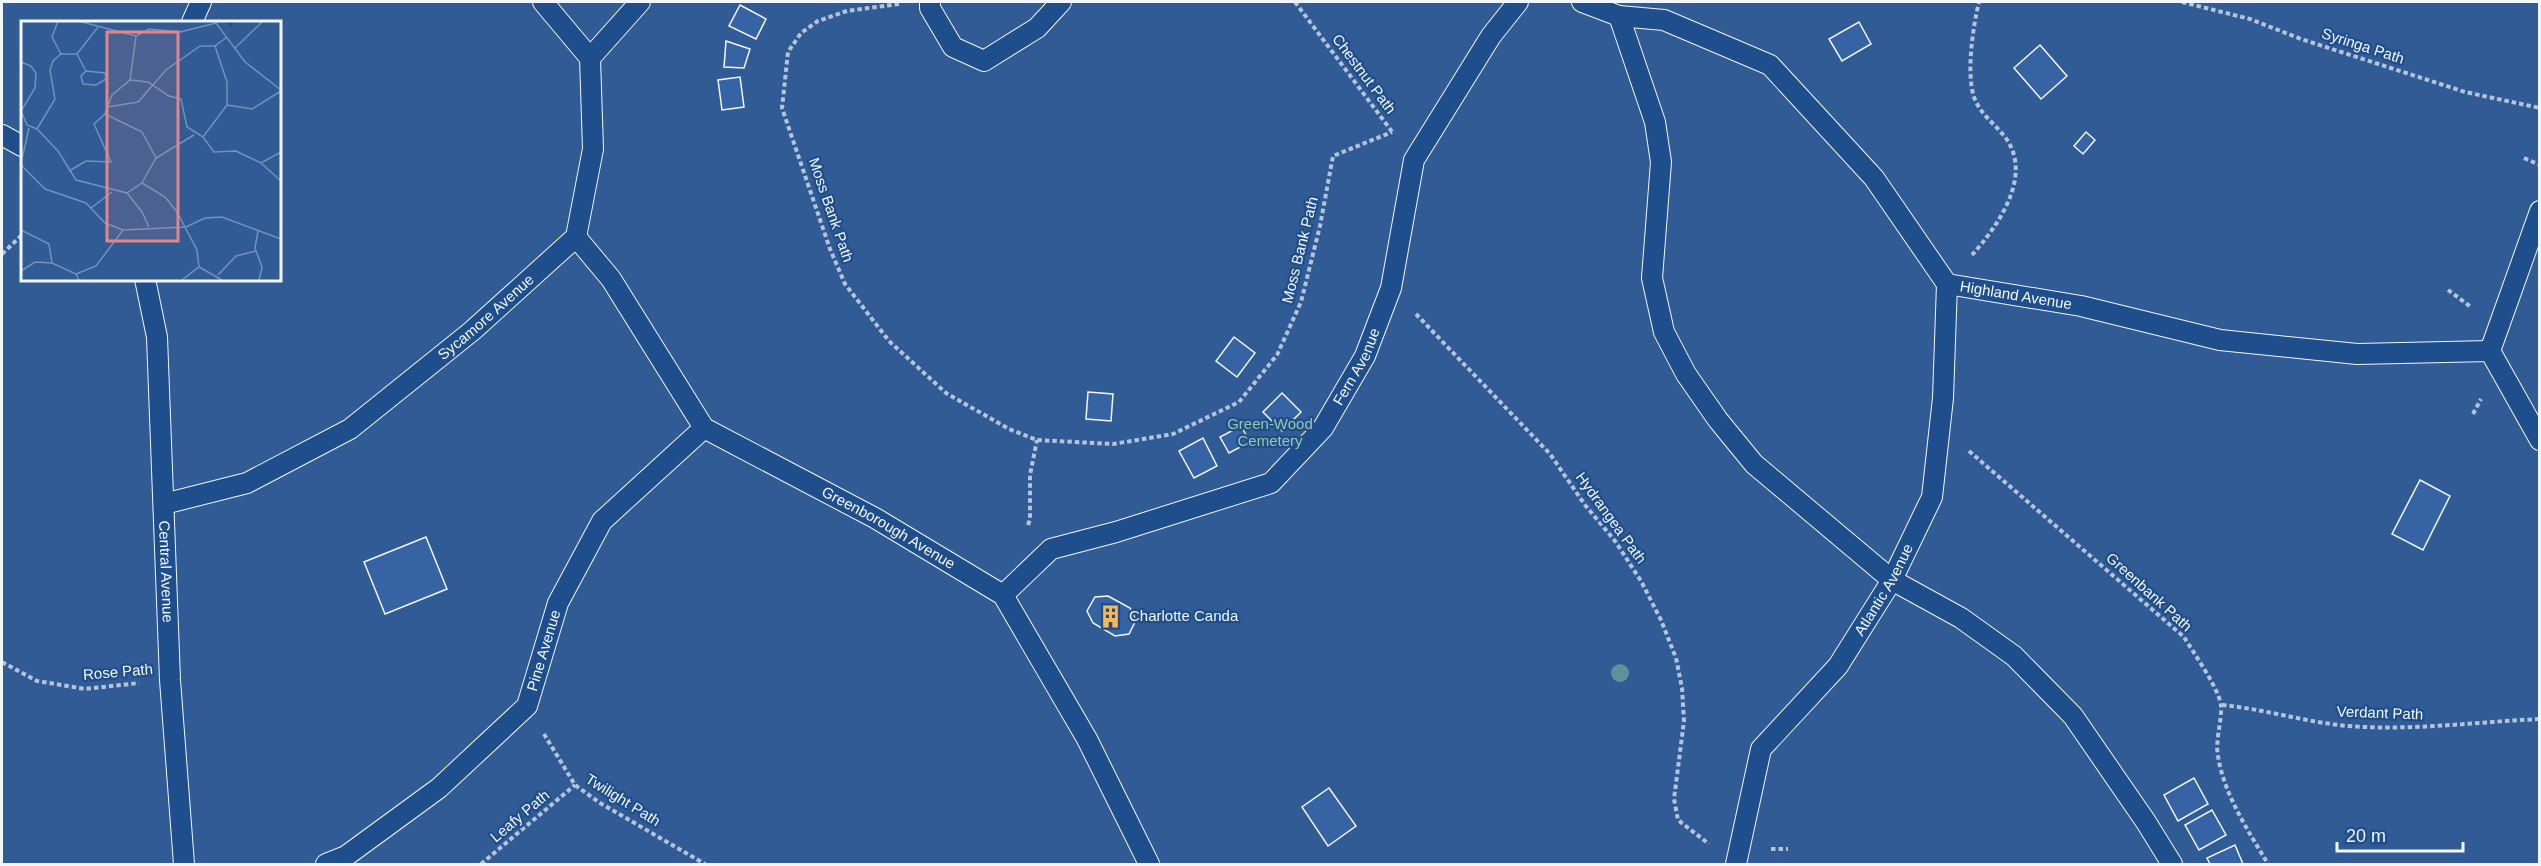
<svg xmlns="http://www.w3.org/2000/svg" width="2541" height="866" font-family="Helvetica,sans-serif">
<rect width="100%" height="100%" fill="#1f4e8c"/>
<path fill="#305b95" stroke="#a8bbd7" stroke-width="1.5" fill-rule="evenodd" d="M2,2h2537v862h-2537zM22,22h257v257h-257z"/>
<g fill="#3563a3" stroke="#f2f6ff" stroke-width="1.5">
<path d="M740,5l26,14 -10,20 -27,-13z"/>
<path d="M1859,22l12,22 -29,17 -13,-22z"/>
<path d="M726,41l24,8 -6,19 -20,-1z"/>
<path d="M2040,45l27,31 -26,23 -27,-31z"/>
<path d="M740,77l4,30 -22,3 -4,-30z"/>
<path d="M2086,132l9,8 -12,14 -9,-8z"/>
<path d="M1234,337l21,16 -18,24 -21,-16z"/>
<path d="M1088,392l25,2 -2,27 -25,-2z"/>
<path d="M1282,393l19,19 -19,19 -19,-19z"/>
<path d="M1241,426l9,16 -21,11 -9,-16z"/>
<path d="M1203,438l14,28 -23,12 -15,-27z"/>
<path d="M2420,480l30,16 -27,54 -31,-16z"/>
<path d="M426,537l21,52 -62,25 -21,-52z"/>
<path d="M1108,596l22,12 6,12 -7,14 -14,2 -22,-13 -6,-12 8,-14z"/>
<path d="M2194,778l14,26 -30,17 -14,-26z"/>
<path d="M1329,788l27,38 -28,20 -26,-39z"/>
<path d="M2212,810l14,25 -27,15 -14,-25z"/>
<path d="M2235,845l8,19h-33l-3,-6z"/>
</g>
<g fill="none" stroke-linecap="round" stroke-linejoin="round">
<defs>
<g id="lane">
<path d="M543,2l47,56"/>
<path d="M930,2v6l23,39 31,14 53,-33 24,-26"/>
<path id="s1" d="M1582,2l37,14 45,4 106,45 104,113 73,106 134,22 139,34 137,14 133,-3"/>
<path d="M1619,16l36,106 6,40 -9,116 12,54 22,42 32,46 36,44 138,116 69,38 53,38 59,60 73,106 26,42"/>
<path d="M192,22l9,-20"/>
<path d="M2,135l20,11"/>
<path d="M2540,211l-50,140 50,89"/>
<path id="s2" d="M576,237l35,42 93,149 171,90 128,77 84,144 62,125"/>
<path id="s3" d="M145,279l12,58 13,343 14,184"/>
<path id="s4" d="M164,504l83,-21 103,-54 122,-98 104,-94 17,-88 -3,-91 50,-56"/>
<path id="s5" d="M1003,595l48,-46 65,-17 155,-49 52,-55 42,-72 26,-68 23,-128 77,-124 27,-34"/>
<path id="s6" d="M326,864l20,-8 93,-68 88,-82 31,-103 44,-82 102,-93"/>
<path id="s7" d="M1736,864l25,-115 77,-83 54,-86 40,-83 11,-99 4,-114"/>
</g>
</defs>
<use href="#lane" stroke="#f2f6ff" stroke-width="22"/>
<g stroke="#b3c4dc" stroke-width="4" stroke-dasharray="4.5 3" stroke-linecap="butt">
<path d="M1295,2l98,131"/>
<path d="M2182,2l68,17 51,20 164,53 75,16"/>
<path d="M899,4l-52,7 -29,10 -17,12 -13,19 -6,56 48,141 15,35 44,57 57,52 63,36 28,11 76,4 60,-10 66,-32 38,-47 24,-53 19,-76 13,-70 59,-24"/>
<path d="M2524,158l16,7"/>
<path d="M2,254l20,-19"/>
<path d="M1972,255c26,-29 62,-80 33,-118 -10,-13 -25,-23 -31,-40 -8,-24 -1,-71 5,-95"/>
<path d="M2448,290l23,17"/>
<path d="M1416,314l134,140 35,51 30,36 26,40 20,39 15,38 6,30 2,33 -10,78 4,21 31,24"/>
<path d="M2473,414l8,-15"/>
<path d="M1969,451l215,186c9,15 36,53 37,69 1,15 -6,34 -3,50 6,39 31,76 50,108"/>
<path d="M1028,525l2,-6v-44l7,-35"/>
<path d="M2,662l35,19 48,8 54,-6"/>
<path d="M2222,705c42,4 83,17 126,21 64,5 127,-4 192,-7"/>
<path d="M544,734l31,51 25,18 105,61"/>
<path d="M1771,849h17"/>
<path d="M481,864l94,-79"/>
</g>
<use href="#lane" stroke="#1f4e8c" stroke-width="20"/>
</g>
<circle fill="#61919a" cx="1620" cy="673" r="9"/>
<defs>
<symbol id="building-bare" viewBox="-9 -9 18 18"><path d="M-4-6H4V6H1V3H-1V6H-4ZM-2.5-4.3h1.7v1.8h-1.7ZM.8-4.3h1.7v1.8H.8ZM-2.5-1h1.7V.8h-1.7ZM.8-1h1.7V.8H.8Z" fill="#ffb74d" stroke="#1f4e8c" stroke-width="2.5" paint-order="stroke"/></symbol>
</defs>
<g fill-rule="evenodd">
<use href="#building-bare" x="1094" y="600" width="33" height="33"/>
</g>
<g text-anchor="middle" stroke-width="4.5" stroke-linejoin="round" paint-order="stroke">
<g font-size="15" fill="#f2f6ff" stroke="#1f4e8c">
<text transform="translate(2363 46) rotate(18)" y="5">Syringa Path</text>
<text transform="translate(1364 74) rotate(53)" y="5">Chestnut Path</text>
<text transform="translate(831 210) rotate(71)" y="5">Moss Bank Path</text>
<text transform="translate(1300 250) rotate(-76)" y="5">Moss Bank Path</text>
<text dy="5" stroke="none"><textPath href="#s1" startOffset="552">Highland Avenue</textPath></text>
<text dy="5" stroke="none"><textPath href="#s4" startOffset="378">Sycamore Avenue</textPath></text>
<text dy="5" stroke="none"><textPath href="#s5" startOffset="442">Fern Avenue</textPath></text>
<text transform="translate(1611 518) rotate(54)" y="5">Hydrangea Path</text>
<text dy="5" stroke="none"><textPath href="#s2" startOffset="440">Greenborough Avenue</textPath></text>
<text dy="5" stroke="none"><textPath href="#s3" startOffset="294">Central Avenue</textPath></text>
<text dy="5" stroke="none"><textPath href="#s7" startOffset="320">Atlantic Avenue</textPath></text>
<text transform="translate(2149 592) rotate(42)" y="5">Greenbank Path</text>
<text dy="5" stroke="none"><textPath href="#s6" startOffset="315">Pine Avenue</textPath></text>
<text transform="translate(118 672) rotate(-5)" y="5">Rose Path</text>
<text transform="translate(2380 713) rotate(2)" y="5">Verdant Path</text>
<text transform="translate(623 800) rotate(32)" y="5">Twilight Path</text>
<text transform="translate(520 816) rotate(-40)" y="5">Leafy Path</text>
</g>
<g font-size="15" fill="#97c8a6" stroke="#1f4e8c">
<text x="1270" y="429">Green-Wood<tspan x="1270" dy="17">Cemetery</tspan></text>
</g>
<g font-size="15" fill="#f2f6ff" stroke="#1f4e8c" text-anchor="start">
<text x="1129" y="621">Charlotte Canda</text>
</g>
</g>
<g transform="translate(21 21)">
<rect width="260" height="260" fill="#1f4e8c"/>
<path d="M0,0h204l6,6 5,-6h44v259h-259z" fill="#305b95"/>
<path fill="none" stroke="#7391ba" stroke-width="1.5" d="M37,0l-6,16 9,17M57,0l58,15 13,-7 31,3 36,-9 29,39 36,28M214,27l28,-27M56,33l9,17 -5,5 2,8 13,1 10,-6 -1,-6 -19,-2M0,41l10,4 5,7 -1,15 -14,23 6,14 10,4 21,22 18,29 51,13 15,19 7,15M109,59l18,2 21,14 12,3 6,28 16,10M206,84l25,4 29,-18M87,86l30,-5 28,-32 34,-24h15M84,93l37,18 14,26M16,108l18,-30 -5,-29 3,-9 8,-7h16l21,-27M182,116l24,-32v-23l-12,-36 12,-9M182,116l11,15 22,-1 25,12 20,-11M0,134l1,11 23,23 41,14 19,20 18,7 63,-3 19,-9 17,-1 59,22M1,138l7,-31M240,142l20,18M48,150l17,-10 25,1 -17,-38 11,-10 7,-19 18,-15 6,-44M121,162l23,14 12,15 20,38 2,17M106,172l15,-10 14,-25 38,-23M70,187l21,-16M0,209l28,14 3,19M237,210l-3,17 7,19 -3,13M0,250l14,-9 17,1 24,11 3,6M55,253l20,-8 27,-36M197,254l18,-19 20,-5M161,259l17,-13 23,13"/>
<path fill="#e38589" fill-opacity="0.15" stroke="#e38589" stroke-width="3" d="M86,11h71v209h-71z"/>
<rect width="260" height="260" fill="none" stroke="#f2f6ff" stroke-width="3"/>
</g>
<rect width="2541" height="866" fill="none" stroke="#f2f6ff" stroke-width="6"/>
<path d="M2337 842v9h126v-9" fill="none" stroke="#f2f6ff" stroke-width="3"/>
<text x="2346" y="842" font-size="18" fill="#f2f6ff" stroke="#1f4e8c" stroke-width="4.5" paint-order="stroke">20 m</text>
</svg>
